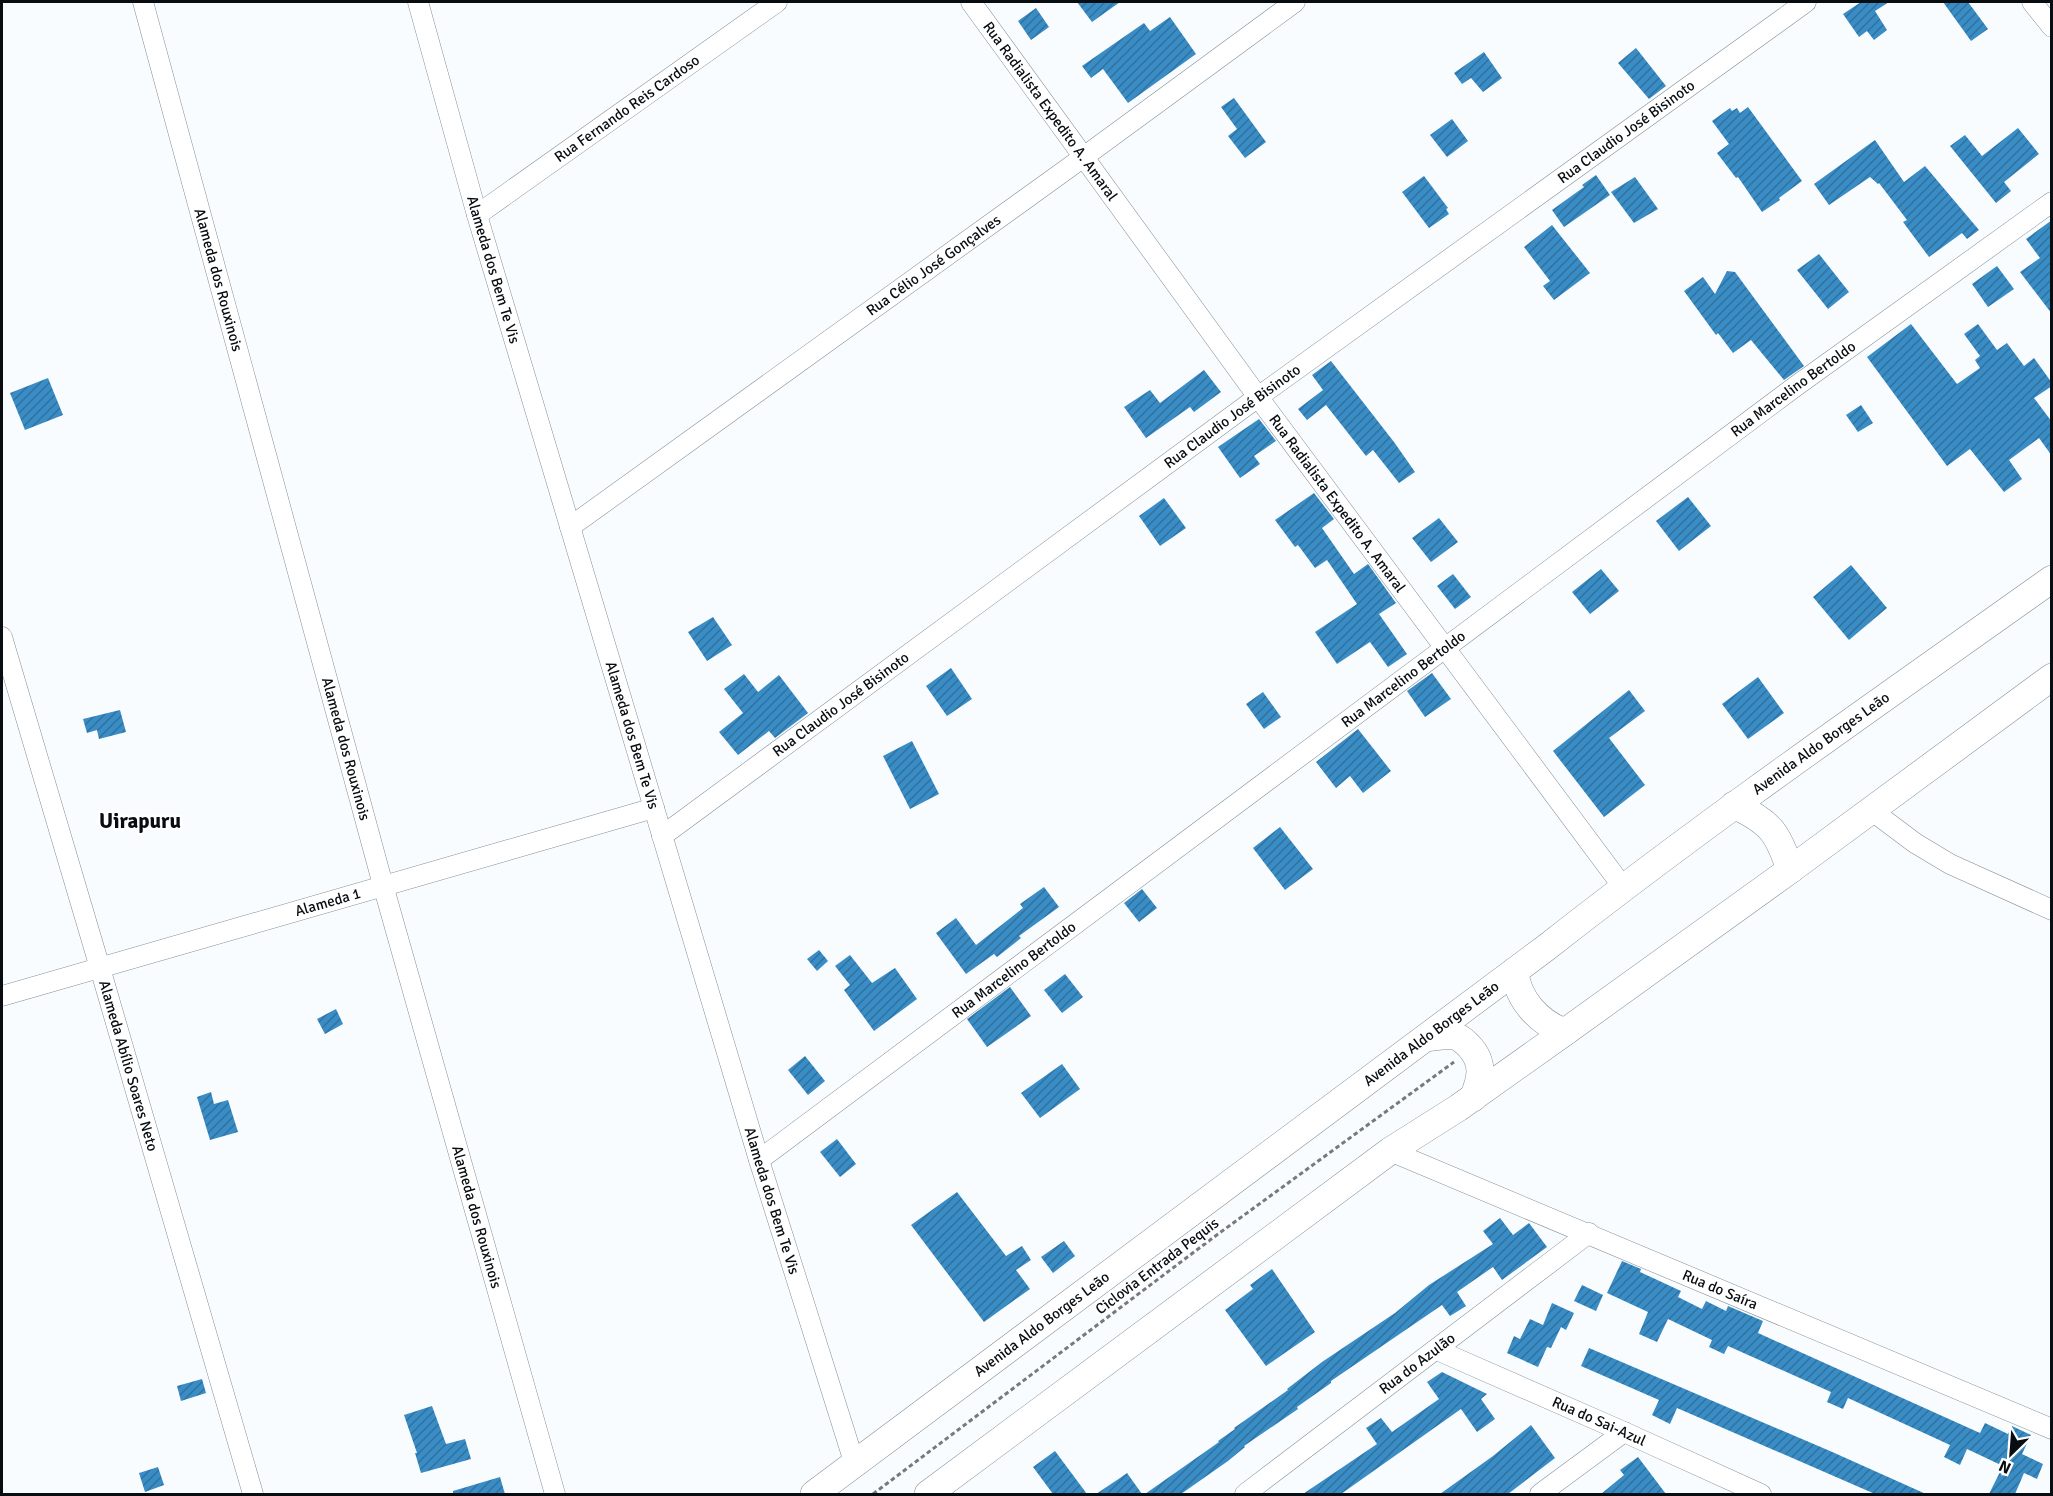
<svg xmlns="http://www.w3.org/2000/svg" width="2053" height="1496" font-family="Signika,sans-serif">
<defs>
<pattern id="building-hatch" width="6" height="6" patternUnits="userSpaceOnUse" patternTransform="scale(1.5)"><rect width="6" height="6" fill="#3a8cc5"/><path d="M-1 1l2-2M0 6l6-6M5 7l2-2" fill="none" stroke="#2f719f"/></pattern>
</defs>
<rect width="100%" height="100%" fill="#f9fcfe"/>
<g fill="url(#building-hatch)">
<path d="M1077,2h43l-28,20z"/>
<path d="M1861,2h28l-14,9 12,19 -13,10 -7,-9 -8,6 -16,-23z"/>
<path d="M1943,2h25l20,27 -17,12z"/>
<path d="M1036,8l13,19 -18,13 -13,-19z"/>
<path d="M1170,17l26,37 -68,49 -25,-34 -12,9 -9,-12 62,-43 6,8z"/>
<path d="M1636,48l30,38 -17,13 -31,-36z"/>
<path d="M1484,52l18,26 -19,14 -12,-14 -9,6 -8,-11z"/>
<path d="M1234,98l32,44 -21,16 -17,-22 9,-7 -16,-22z"/>
<path d="M1748,107l54,74 -23,17 1,2 -18,12 -24,-35 -2,1 -19,-25 12,-9 -17,-23 18,-13 2,3 5,-3 3,5z"/>
<path d="M1452,119l16,22 -21,16 -17,-22z"/>
<path d="M2018,128l21,26 -35,28 7,9 -15,12 -46,-57 15,-11 17,21z"/>
<path d="M1875,140l29,42 21,-16 54,64 -12,9 -5,-6 -33,24 -26,-35 4,-2 -28,-37 -1,1 -8,-7 -41,28 -15,-21z"/>
<path d="M1596,175l14,20 -46,32 -12,-17 32,-23 -2,-2z"/>
<path d="M1424,176l24,32 -2,1 3,5 -20,14 -27,-36z"/>
<path d="M1635,177l23,32 -24,14 -23,-31z"/>
<path d="M2052,220v94l-32,-42 20,-14 -14,-19z"/>
<path d="M1552,225l38,48 -36,27 -11,-14 7,-5 -26,-34z"/>
<path d="M1819,254l30,38 -21,17 -31,-39z"/>
<path d="M1997,266l17,23 -26,18 -16,-23z"/>
<path d="M1727,271l8,1 69,94 -20,14 -33,-40 -18,13 -15,-20 -2,2 -32,-44 19,-14 12,17z"/>
<path d="M1911,324l46,60 23,-16 -5,-8 5,-4 -16,-22 14,-10 19,26 10,-7 17,23 10,-8 18,25v3l-18,12 18,24v34l-13,-18 -30,22 13,19 -18,13 -34,-43 -23,17 -80,-109z"/>
<path d="M1331,361l63,81 21,30 -16,11 -26,-33 -7,6 -40,-51 -19,15 -9,-11 25,-19 -11,-15z"/>
<path d="M1204,370l17,22 -27,20 -4,-5 -44,31 -22,-31 26,-17 10,13z"/>
<path d="M48,378l15,37 -38,15 -15,-37z"/>
<path d="M1861,405l12,18 -15,9 -12,-17z"/>
<path d="M1259,419l17,22 -22,15 6,8 -20,14 -22,-31z"/>
<path d="M1314,493l20,26 -12,9 32,46 14,-10 28,39 -17,11 28,40 -19,13 -18,-25 -33,22 -22,-32 42,-28 -30,-44 -12,8 -17,-23 -3,2 -20,-27z"/>
<path d="M1688,497l23,29 -32,25 -23,-30z"/>
<path d="M1164,498l22,30 -26,18 -21,-30z"/>
<path d="M1439,518l19,24 -27,20 -19,-24z"/>
<path d="M1851,565l36,43 -38,32 -36,-43z"/>
<path d="M1601,569l18,22 -29,23 -18,-22z"/>
<path d="M1453,574l18,23 -16,12 -18,-23z"/>
<path d="M713,617l19,28 -25,16 -19,-29z"/>
<path d="M951,668l21,31 -25,17 -21,-30z"/>
<path d="M1432,673l19,26 -26,18 -18,-26z"/>
<path d="M744,674l14,18 21,-17 29,38 -33,25 -6,-7 -31,24 -19,-23 24,-19 -19,-24z"/>
<path d="M1758,677l26,36 -36,26 -26,-35z"/>
<path d="M1629,690l16,21 -36,27 36,47 -41,32 -51,-66z"/>
<path d="M1263,692l18,25 -17,12 -18,-25z"/>
<path d="M120,710l6,22 -27,7 -2,-9 -10,3 -4,-14z"/>
<path d="M1358,729l33,42 -28,22 -13,-17 -14,12 -20,-26z"/>
<path d="M912,741l27,53 -29,15 -27,-53z"/>
<path d="M1280,827l33,42 -28,21 -32,-42z"/>
<path d="M1044,887l15,20 -40,29 2,2 -24,19 -3,-3 -28,20 -30,-41 20,-15 20,27 47,-37 -3,-4z"/>
<path d="M1142,889l15,19 -18,14 -15,-19z"/>
<path d="M819,950l9,11 -11,10 -10,-12z"/>
<path d="M850,955l22,28 23,-15 22,31 -43,32 -30,-41 6,-5 -15,-19z"/>
<path d="M1065,974l18,23 -21,16 -18,-23z"/>
<path d="M1010,987l21,29 -44,31 -20,-28z"/>
<path d="M336,1009l7,15 -18,10 -8,-15z"/>
<path d="M805,1056l20,25 -17,14 -20,-25z"/>
<path d="M1062,1064l18,25 -40,29 -19,-25z"/>
<path d="M211,1092l3,12 14,-4 10,32 -28,8 -13,-43z"/>
<path d="M837,1139l19,25 -16,13 -20,-25z"/>
<path d="M957,1192l49,64 16,-10 9,14 -15,10 14,19 -46,33 -73,-97z"/>
<path d="M1500,1218l13,17 16,-12 18,24 -45,33 -9,-13 -36,25 9,14 -16,10 -8,-11 -111,76v2l-34,24 1,2 -54,37 1,1 -17,14 -47,33h-36l74,-52 -1,-1 17,-12 -1,-1 54,-38 -1,-1 35,-27 73,-49 34,-28 64,-41 -10,-13z"/>
<path d="M1064,1241l11,15 -22,17 -12,-16z"/>
<path d="M1622,1261l19,8 -1,3 41,19 -3,6 24,12 4,-8 20,10 2,-5 35,15 -5,12 222,100 5,-10 23,11 4,-8 19,9 -9,19 21,10 -6,15 -13,-6 -9,21h-26l14,-28 -36,-17 -7,16 -16,-8 6,-12 -102,-47 -5,11 -16,-7 4,-10 -103,-46 -4,8 -15,-7 3,-7 -44,-21 -11,23 -18,-8 9,-22 -41,-19z"/>
<path d="M1272,1269l43,63 -49,34 -41,-56 28,-21 -3,-4z"/>
<path d="M1582,1285l21,10 -7,16 -22,-10z"/>
<path d="M1552,1303l22,10 -8,17 -5,-3 -10,21 -4,-1 -9,20 -31,-14 7,-17 6,3 10,-20 13,6z"/>
<path d="M1589,1348l241,103 96,43h-51l-198,-86 -7,16 -18,-9 7,-15 -78,-34z"/>
<path d="M1442,1372l45,22 -6,5 14,20 -18,13 -16,-23 -120,85h-38l74,-50 -11,-16 15,-10 11,14 47,-33 -12,-17z"/>
<path d="M202,1379l4,14 -25,8 -4,-15z"/>
<path d="M432,1406l14,38 19,-5 6,20 -50,14 -6,-20h2l-13,-38z"/>
<path d="M1531,1425l24,33 -47,36h-68l53,-38z"/>
<path d="M1055,1451l32,43h-34l-20,-27z"/>
<path d="M1638,1457l28,37h-65l23,-19 -4,-5z"/>
<path d="M158,1467l6,18 -19,7 -6,-19z"/>
<path d="M1127,1473l15,21h-46l24,-16z"/>
<path d="M500,1477l5,17h-52v-3z"/>
</g>
<g fill="none" stroke-linecap="round" stroke-linejoin="round">
<defs>
<g id="street">
<path id="s1" d="M143,2l240,883 172,609"/>
<path id="s2" d="M418,2l59,213 282,945 96,305"/>
<path id="s3" d="M971,2l287,395 365,490"/>
<path d="M2032,2l20,25"/>
<path id="s4" d="M477,215l300,-213"/>
<path id="s5" d="M570,527l515,-371 210,-154"/>
<path id="s6" d="M2,637l98,331 153,526"/>
<path d="M1871,810l44,33 35,21 102,46"/>
<path id="s7" d="M662,836l596,-439 548,-395"/>
<path id="s8" d="M2,996l652,-188"/>
<path id="s9" d="M1390,1151l662,278"/>
<path id="s10" d="M759,1160l1037,-774 256,-184"/>
<path id="s11" d="M1437,1350l187,82 137,62"/>
<path id="s12" d="M1245,1494l344,-261"/>
<path d="M1540,1494l84,-62"/>
</g>
<g id="secondary">
<path d="M1734,805c36,17 44,27 56,65"/>
<path d="M1515,971c2,28 24,52 50,61"/>
<path d="M1426,1038c9,-1 19,-3 28,-2 6,1 11,6 15,10 16,17 12,33 4,52"/>
<path id="s13" d="M814,1494l733,-547c164,-129 335,-247 505,-368"/>
<path d="M928,1494l462,-343 68,-43 107,-76 225,-162 262,-193"/>
</g>
</defs>
<use href="#street" stroke="#82909b" stroke-width="21"/>
<use href="#secondary" stroke="#82909b" stroke-width="28"/>
<path stroke="#767a7d" stroke-width="3" stroke-dasharray="4.5 3" stroke-linecap="butt" d="M873,1494l341,-257 240,-175"/>
<use href="#street" stroke="#fff" stroke-width="20"/>
<use href="#secondary" stroke="#fff" stroke-width="27"/>
</g>
<g text-anchor="middle" stroke-width="5" stroke-linejoin="round" paint-order="stroke">
<g font-size="15" fill="#080d11" stroke="#fff">
<text dy="5" stroke="none"><textPath href="#s4" startOffset="184">Rua Fernando Reis Cardoso</textPath></text>
<text dy="5" stroke="none"><textPath href="#s3" startOffset="135">Rua Radialista Expedito A. Amaral</textPath></text>
<text dy="5" stroke="none"><textPath href="#s7" startOffset="1194">Rua Claudio José Bisinoto</textPath></text>
<text dy="5" stroke="none"><textPath href="#s5" startOffset="448">Rua Célio José Gonçalves</textPath></text>
<text dy="5" stroke="none"><textPath href="#s2" startOffset="278">Alameda dos Bem Te Vis</textPath></text>
<text dy="5" stroke="none"><textPath href="#s1" startOffset="288">Alameda dos Rouxinois</textPath></text>
<text dy="5" stroke="none"><textPath href="#s10" startOffset="1290">Rua Marcelino Bertoldo</textPath></text>
<text dy="5" stroke="none"><textPath href="#s7" startOffset="708">Rua Claudio José Bisinoto</textPath></text>
<text dy="5" stroke="none"><textPath href="#s3" startOffset="621">Rua Radialista Expedito A. Amaral</textPath></text>
<text dy="5" stroke="none"><textPath href="#s10" startOffset="804">Rua Marcelino Bertoldo</textPath></text>
<text dy="5" stroke="none"><textPath href="#s7" startOffset="222">Rua Claudio José Bisinoto</textPath></text>
<text dy="5" stroke="none"><textPath href="#s2" startOffset="764">Alameda dos Bem Te Vis</textPath></text>
<text dy="5" stroke="none"><textPath href="#s13" startOffset="1256">Avenida Aldo Borges Leão</textPath></text>
<text dy="5" stroke="none"><textPath href="#s1" startOffset="774">Alameda dos Rouxinois</textPath></text>
<text dy="5" stroke="none"><textPath href="#s8" startOffset="339">Alameda 1</textPath></text>
<text dy="5" stroke="none"><textPath href="#s10" startOffset="318">Rua Marcelino Bertoldo</textPath></text>
<text dy="5" stroke="none"><textPath href="#s13" startOffset="770">Avenida Aldo Borges Leão</textPath></text>
<text dy="5" stroke="none"><textPath href="#s6" startOffset="447">Alameda Abílio Soares Neto</textPath></text>
<text dy="5" stroke="none"><textPath href="#s2" startOffset="1250">Alameda dos Bem Te Vis</textPath></text>
<text dy="5" stroke="none"><textPath href="#s1" startOffset="1260">Alameda dos Rouxinois</textPath></text>
<text transform="translate(1157 1266) rotate(-37)" y="5">Ciclovia Entrada Pequis</text>
<text dy="5" stroke="none"><textPath href="#s9" startOffset="358">Rua do Saíra</textPath></text>
<text dy="5" stroke="none"><textPath href="#s13" startOffset="284">Avenida Aldo Borges Leão</textPath></text>
<text dy="5" stroke="none"><textPath href="#s12" startOffset="216">Rua do Azulão</textPath></text>
<text dy="5" stroke="none"><textPath href="#s11" startOffset="177">Rua do Sai-Azul</textPath></text>
</g>
<g font-size="21" font-weight="bold" fill="#080d11" stroke="#fff">
<text x="140" y="828">Uirapuru</text>
</g>
</g>
<rect width="2053" height="1496" fill="none" stroke="#080d11" stroke-width="6"/>
<g transform="translate(2011 1454) rotate(205)" stroke="#ffffff" stroke-width="4.5" paint-order="stroke">
<path d="M0-4.5L10 22L0 15L-10 22Z" fill="#080d11"/>
<text y="-9" font-size="16" font-weight="bold" text-anchor="middle" fill="#080d11">N</text>
</g>
</svg>
